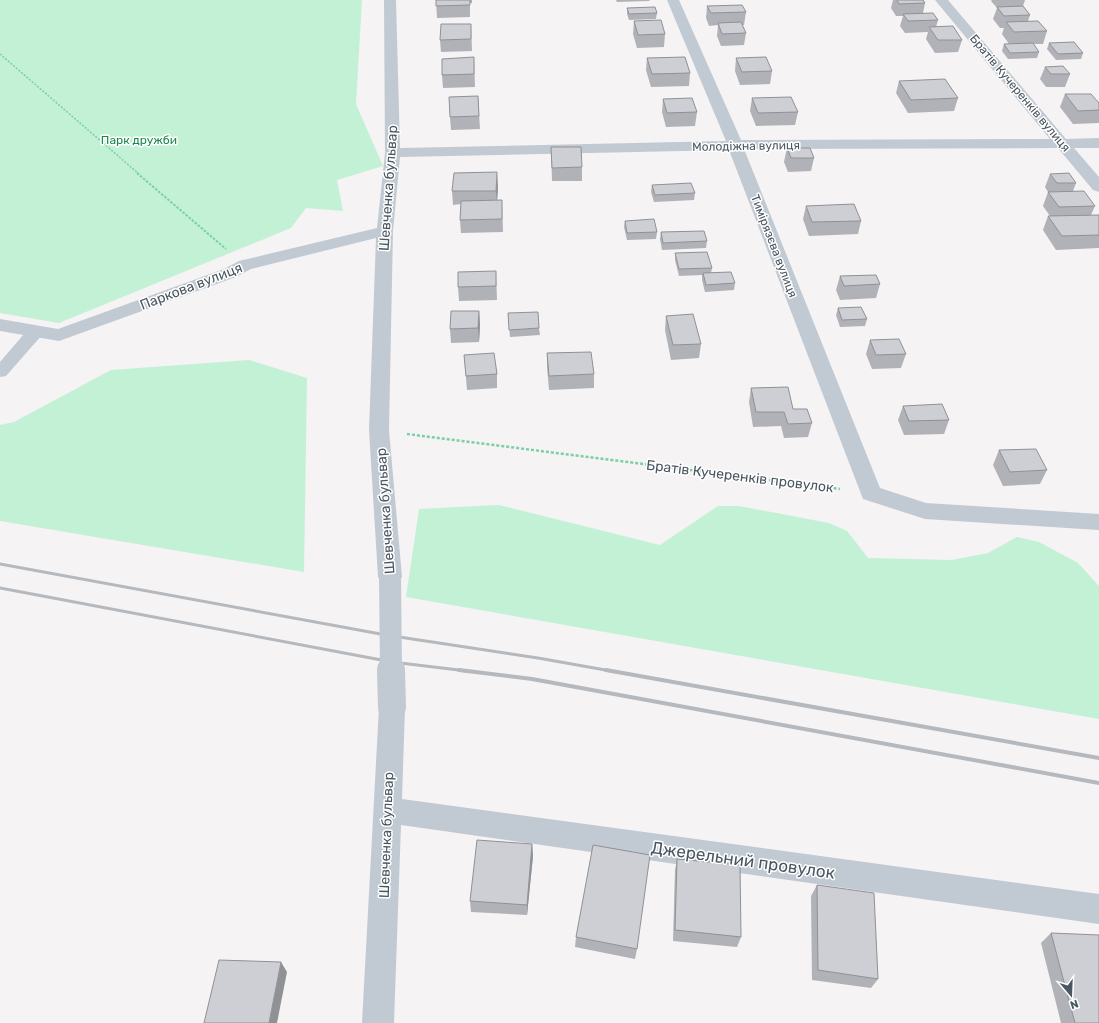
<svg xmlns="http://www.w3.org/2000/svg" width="1099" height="1023" font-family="Rubik,sans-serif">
<rect width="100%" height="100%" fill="#f5f3f3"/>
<g fill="#c3f1d5">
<path d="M0,0h362l-6,104 27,62 -46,14 6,31 -37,-3 -15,20 -232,95 -59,-10z"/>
<path d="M249,360l58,18 -3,194 -304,-51v-96l14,-3 97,-52z"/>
<path d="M499,505l161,40 58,-39h21l90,17 18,8 21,27 84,2 36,-7 29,-16 22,5 39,21 21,23v133l-693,-122 13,-88z"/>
</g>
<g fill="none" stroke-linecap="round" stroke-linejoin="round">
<path stroke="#7ad0a6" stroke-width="1.5" stroke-dasharray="2 1.5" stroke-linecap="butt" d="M0,54l139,120"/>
<path stroke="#7ad0a6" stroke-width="2" stroke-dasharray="2.5 1.5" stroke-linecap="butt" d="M137,173l89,76"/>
<path stroke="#7ad0a6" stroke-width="2.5" stroke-dasharray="3 2" stroke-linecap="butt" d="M407,434l433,55"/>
<path fill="#c1cad2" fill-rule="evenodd" d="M36,326l6,1 2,4 -2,4 -36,41 -6,1v-15l30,-35z"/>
<g fill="#c1cad2" fill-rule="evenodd">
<path d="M384,0h12l4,148 326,-7 -59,-141h12l62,140 309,-1 -115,-139h13l118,139 33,-1v10h-25l25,29v15l-6,-2 -35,-42 -314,1 136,339 46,15 173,11v16l-174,-11 -62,-20 -134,-349 -329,7 -7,74 -4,199 13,147 -4,6 -8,3 -8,-3 -4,-6 -9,-147 7,-192 -125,31 -15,8 -177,64 -59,-10v-12l58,10 166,-60 15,-8 138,-33 8,-75z"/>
<path d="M392,696l9,3 4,8 -3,92 697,95v30l-698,-99 -7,198h-32l17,-316 4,-8z"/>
</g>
<g stroke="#b5b8bd" stroke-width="3">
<path d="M0,564l386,71 152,23 73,13"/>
<path d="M0,588l392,74 75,9"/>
</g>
<g stroke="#b5b8bd" stroke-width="4">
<path d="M459,670l73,9 567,104"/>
<path d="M606,670l493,88"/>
</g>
<path stroke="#c1cad2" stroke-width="22" d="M390,577l1,94"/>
<path stroke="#c1cad2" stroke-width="28" d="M391,670l1,37"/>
</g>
<g fill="#b0b2b7">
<path d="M436,0h36v3h-2v14l-33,1z"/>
<path d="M616,0h34l-1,1 -32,1z"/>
<path d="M893,0h30l2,3 -2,10 15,7 -2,7 26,13 -4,12 -23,1 -9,-14 2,-7 -23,1 -5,-7 3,-10h-7l-5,-8z"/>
<path d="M992,0h33l-2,6 7,9 -2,6 19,10 -4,13h-10l6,8 -2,6 -29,1 -6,-8 2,-7h5l-7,-10 2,-6h-4l-7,-9 4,-11 -6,-7z"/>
<path d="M707,6l39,6 -2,13h-2l4,8 -2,12 -23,1 -4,-10 1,-11 -9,1 -3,-8z"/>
<path d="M627,8l30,5 -1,6 -27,1 -2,-6z"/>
<path d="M634,21l31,13 -1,13 -27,1 -4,-14z"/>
<path d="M471,24l1,27 -31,1 -1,-12z"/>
<path d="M1049,43l34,10 -2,6 -25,1 -9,-11z"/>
<path d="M474,57l1,30 -32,1 -1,-13z"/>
<path d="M647,58l43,15 -1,13 -38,1 -5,-17z"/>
<path d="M736,58l36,13 -2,13 -30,1 -5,-14z"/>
<path d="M1045,67l25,7 -5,13h-19l-6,-8z"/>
<path d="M899,81l59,17 -4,13 -46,2 -12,-20z"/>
<path d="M1065,94l34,9v20l-26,1 -13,-17z"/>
<path d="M478,96l2,33 -29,1 -1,-13z"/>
<path d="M752,98l46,14 -3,13 -39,1 -6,-15z"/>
<path d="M663,99l34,13 -2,14 -29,1 -4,-15z"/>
<path d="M551,147l31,20v14h-30z"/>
<path d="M787,148l27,10 -3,13 -23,1 -4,-10z"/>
<path d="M1050,174l26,9 -3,8 22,15 -4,9h8v33l-43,2 -13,-20 5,-14h2l-7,-10 5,-14 -3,-5z"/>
<path d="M652,185l43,8 -1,7 -40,2 -3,-10z"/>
<path d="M498,186l-1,14h5l1,32 -42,1 -1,-13 1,-16 -8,1 -1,-14z"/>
<path d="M806,206l55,15 -3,13 -49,2 -6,-17z"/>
<path d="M625,221l32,11 -1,7 -29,1 -3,-13z"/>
<path d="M661,232l46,9 -1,7 -44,2 -2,-11z"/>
<path d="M675,253l37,15 -1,5 24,10 -1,7 -29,2 -3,-12v-5l-23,1 -4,-16z"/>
<path d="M496,271l1,29 -38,1 -1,-14z"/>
<path d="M840,276l40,8 -4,14 -36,2 -4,-10z"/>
<path d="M838,308l29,11 -2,7 -25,1 -4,-12z"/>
<path d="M479,311l1,14 -1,17 -28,1 -1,-14z"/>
<path d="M508,313l31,15 1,7 -30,2z"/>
<path d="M666,316l35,28 -2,14 -28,2 -6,-30z"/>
<path d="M870,340l36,14 -5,14 -29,1 -6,-15z"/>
<path d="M547,353l47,21v14l-45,2 -2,-23z"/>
<path d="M464,355l33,19v14l-30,2z"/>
<path d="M751,388l42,21 19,14 -4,14 -24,1 -3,-12 -28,1 -4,-25z"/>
<path d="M903,406l46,14 -5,14 -40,1 -6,-15z"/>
<path d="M999,450l48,20 -7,14 -37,2 -10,-21z"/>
<path d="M532,844l1,12 -6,59 -56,-3 -1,-11z"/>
<path d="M677,859l64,78 -4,10 -64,-6 2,-71z"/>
<path d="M817,885l61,94 -7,9 -59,-8 -1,-84z"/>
<path d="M1051,933l48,90h-38l-20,-80z"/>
<path d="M576,937l61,12 -2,10 -60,-12z"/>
</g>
<g fill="#909195">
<path d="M497,172l1,14 -1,18 -1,-13z"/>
<path d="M479,311l1,14 -1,17 -1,-14z"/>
<path d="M532,844l1,12 -6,59v-10z"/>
<path d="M281,962l6,10 -10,51h-8z"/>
</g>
<g fill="#cdcfd5" stroke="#909195">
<path d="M436,0h34v5l-34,1z"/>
<path d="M897,0h26l2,3 -26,1z"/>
<path d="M742,5l4,7 -35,1 -4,-7z"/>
<path d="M1023,6l7,9 -26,1 -7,-9z"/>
<path d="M655,7l2,6 -28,1 -2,-6z"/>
<path d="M933,13l5,7 -30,1 -5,-7z"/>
<path d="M661,20l4,14 -27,1 -4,-14z"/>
<path d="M1038,21l9,10 -33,1 -8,-10z"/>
<path d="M741,22l5,11 -24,1 -4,-11z"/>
<path d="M441,24h30v15l-31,1z"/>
<path d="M953,26l9,14h-24l-9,-13z"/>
<path d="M1074,42l9,11 -25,1 -9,-11z"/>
<path d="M1033,43l6,9 -29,1 -6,-9z"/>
<path d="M474,57v17l-32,1v-16z"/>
<path d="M685,57l5,16 -38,1 -5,-16z"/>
<path d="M766,57l6,14 -30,1 -6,-14z"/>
<path d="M1063,66l7,8h-19l-6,-7z"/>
<path d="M945,79l13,19 -47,2 -12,-19z"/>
<path d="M1065,94h26l8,9v7l-21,1z"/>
<path d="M478,96l1,20 -29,1 -1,-20z"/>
<path d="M791,97l7,15 -40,1 -6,-15z"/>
<path d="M692,98l5,14 -30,1 -4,-14z"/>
<path d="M551,147h30l1,20 -30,1z"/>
<path d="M787,148h23l4,10h-23z"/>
<path d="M497,172l-1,19h-44l2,-18z"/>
<path d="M1069,173l7,10h-19l-7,-9z"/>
<path d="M691,183l4,10 -40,2 -3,-10z"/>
<path d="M1084,191l11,15 -36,1 -11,-15z"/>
<path d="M502,200v19l-42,1 1,-19z"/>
<path d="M854,204l7,17 -49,1 -6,-16z"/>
<path d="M1099,215v20l-37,1 -14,-20z"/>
<path d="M654,219l3,13 -30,1 -2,-12z"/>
<path d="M704,231l3,10 -44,2 -2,-11z"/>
<path d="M707,252l5,16 -33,1 -4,-16z"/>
<path d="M496,271v15l-38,1v-15z"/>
<path d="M731,272l4,11 -29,2 -3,-12z"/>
<path d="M876,275l4,9 -36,2 -4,-10z"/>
<path d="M861,307l6,12 -25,1 -4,-12z"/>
<path d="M451,311h28l-1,17 -28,1z"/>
<path d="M538,312l1,16 -30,2 -1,-17z"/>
<path d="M693,314l8,30 -28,1 -7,-29z"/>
<path d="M899,339l7,15 -30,1 -6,-15z"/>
<path d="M591,352l3,22 -45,2 -2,-23z"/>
<path d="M494,353l3,21 -31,2 -2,-21z"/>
<path d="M788,387l5,22h14l5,14 -24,1 -4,-12h-28l-5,-24z"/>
<path d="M942,404l7,16 -40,1 -6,-15z"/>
<path d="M1036,449l11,21 -37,2 -11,-22z"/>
<path d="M477,840l55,4 -5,61 -57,-4z"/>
<path d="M593,845l57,10 -13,94 -61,-12z"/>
<path d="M677,859l63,6 1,72 -66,-7z"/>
<path d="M817,885l57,8 4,86 -60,-9z"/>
<path d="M1051,933l48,2v88h-24z"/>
<path d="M219,960l62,2 -12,61h-65z"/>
</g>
<g text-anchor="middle" stroke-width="3" stroke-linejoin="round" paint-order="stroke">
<g font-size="12" fill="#4a5661" stroke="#fff">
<text transform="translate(1020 93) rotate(50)" y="4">Братів Кучеренків вулиця</text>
<text transform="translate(746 146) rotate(-1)" y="4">Молодіжна вулиця</text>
<text transform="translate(774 246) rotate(69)" y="4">Тимірязєва вулиця</text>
</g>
<g font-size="12" fill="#17864f" stroke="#fff">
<text x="139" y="144">Парк дружби</text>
</g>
<g font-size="14" fill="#4a5661" stroke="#fff">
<text transform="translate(388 188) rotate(-86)" y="5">Шевченка бульвар</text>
<text transform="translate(191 286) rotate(-21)" y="5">Паркова вулиця</text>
<text transform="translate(740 476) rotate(7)" y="5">Братів Кучеренків провулок</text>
<text transform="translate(385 511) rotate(-94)" y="5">Шевченка бульвар</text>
<text transform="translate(386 835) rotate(-88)" y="5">Шевченка бульвар</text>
</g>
<g font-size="17" fill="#4a5661" stroke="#fff">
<text transform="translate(743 860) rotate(8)" y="6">Джерельний провулок</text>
</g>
</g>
<g transform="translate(1071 995) rotate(161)" stroke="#ffffff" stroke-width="3" paint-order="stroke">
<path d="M0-3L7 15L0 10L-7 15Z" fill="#4a5661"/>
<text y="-6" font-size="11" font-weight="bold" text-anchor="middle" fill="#4a5661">N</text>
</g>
</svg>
